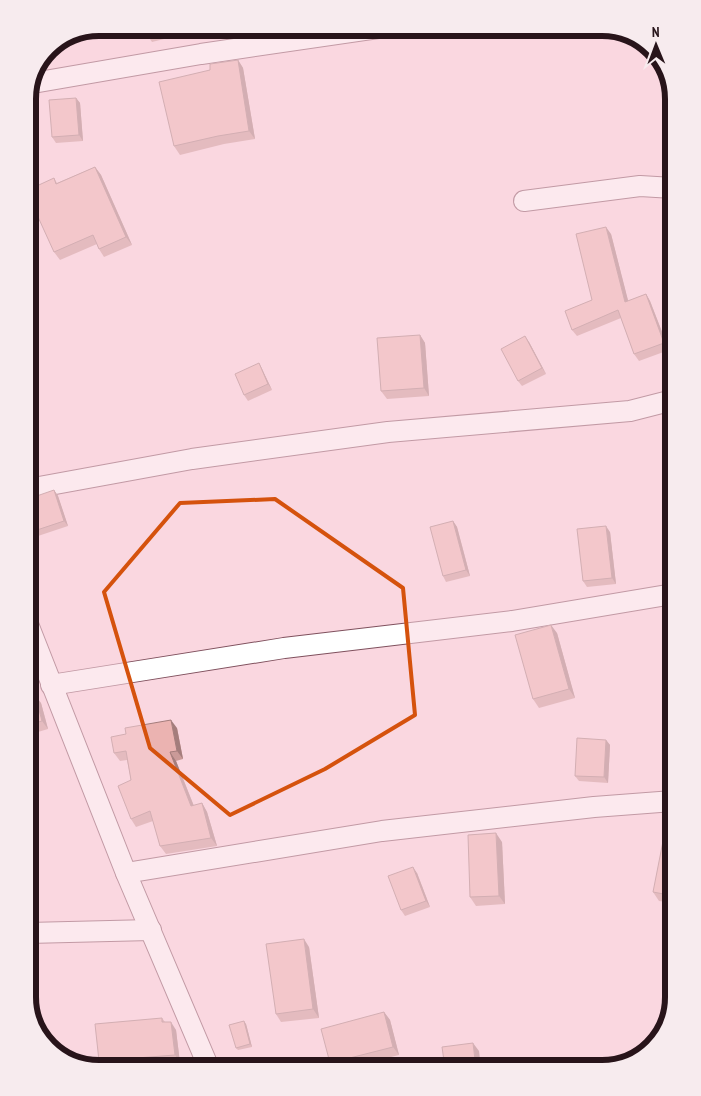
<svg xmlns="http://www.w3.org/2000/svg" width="701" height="1096" font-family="'PT Sans Narrow',sans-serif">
<rect width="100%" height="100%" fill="#fad7e0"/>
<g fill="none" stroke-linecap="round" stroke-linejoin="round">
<defs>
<g id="minor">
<path d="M33,83l168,-29 177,-26"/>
<path d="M524,201l116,-15 33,2"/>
<path d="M28,489l164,-30 196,-27 242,-21 43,-11"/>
<path d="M28,624l98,249 83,195"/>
<path d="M51,685l233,-37 228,-27 161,-27"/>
<path d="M126,873l256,-42 212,-24 79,-6"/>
<path d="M28,933l123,-3"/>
</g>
</defs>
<use href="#minor" stroke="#7f505d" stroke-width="22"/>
<use href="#minor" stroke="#fff" stroke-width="20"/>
</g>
<g fill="#ca9a98">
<path d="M174,28l2,8 -24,6 -5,-7z"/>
<path d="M238,60l5,8 12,71 -31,5 -44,11 -6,-9 36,-76z"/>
<path d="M76,98l4,5 3,38 -27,2 -4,-6z"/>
<path d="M95,167l6,8 31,70 -28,12 -5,-8 -2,-5 -37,16 -6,-8v-74l3,5z"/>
<path d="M611,234l17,67 18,-7 4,7 19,49 -30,11 -5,-7 -13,-36 -44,18 -5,-6 20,-30z"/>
<path d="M420,335l5,8 4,53 -42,3 -6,-8z"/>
<path d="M529,342l17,32 -24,12 -4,-5z"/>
<path d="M259,363l3,6 10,21 -24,11 -4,-6z"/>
<path d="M54,490l4,6 10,30 -36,12 -4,-6z"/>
<path d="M453,521l4,6 13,49 -24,6 -3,-6z"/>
<path d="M610,532l6,52 -29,3 -4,-6z"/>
<path d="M557,633l18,65 -36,10 -6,-9z"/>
<path d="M28,697l13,6 7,26 -20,6z"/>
<path d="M177,728l6,31 -7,2 18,45 8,-3 5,9 10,34 -51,8 -6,-8 -7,-25 -17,6 -5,-8v-39l-4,-20 -7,1 -6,-8 12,-19z"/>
<path d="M606,740l4,5 -2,38 -29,-2 -4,-5z"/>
<path d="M674,828v75l-15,-2 -6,-9z"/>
<path d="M502,842l3,62 -29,2 -6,-9z"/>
<path d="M417,873l13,34 -25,9 -4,-6z"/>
<path d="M309,947l10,71 -38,4 -5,-8z"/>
<path d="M384,1012l6,8 9,35 -52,13h-13l-4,-5z"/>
<path d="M162,1018l3,4 11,8 4,33 -76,5 -5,-7z"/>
<path d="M246,1024l6,23 -14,3 -2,-2z"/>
</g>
<g fill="#a47d7c">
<path d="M171,28h3l2,8 -5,-7z"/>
<path d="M238,60l5,8 12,71 -6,-8z"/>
<path d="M76,98l4,5 3,38 -4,-6z"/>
<path d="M95,167l6,8 31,70 -6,-8z"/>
<path d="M606,227l5,7 19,74 -5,-6z"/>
<path d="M646,294l4,7 19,49 -5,-7z"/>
<path d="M420,335l5,8 4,53 -5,-8z"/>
<path d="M525,336l4,6 17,32 -4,-6z"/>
<path d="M259,363l3,6 10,21 -4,-6z"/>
<path d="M54,490l4,6 10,30 -4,-5z"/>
<path d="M453,521l4,6 13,49 -4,-6z"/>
<path d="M606,526l4,6 6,52 -4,-6z"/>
<path d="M551,625l6,8 18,65 -6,-9z"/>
<path d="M35,695l6,8 7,26 -6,-8z"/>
<path d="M171,720l6,8 6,31 -6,-8z"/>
<path d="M606,740l4,5 -2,38 -4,-6z"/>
<path d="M170,752l6,9 21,53 -6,-8z"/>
<path d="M202,803l5,9 10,34 -6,-8z"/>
<path d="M496,833l6,9 3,62 -6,-8z"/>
<path d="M413,867l4,6 13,34 -4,-6z"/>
<path d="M304,939l5,8 10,71 -6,-9z"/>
<path d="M384,1012l6,8 9,35 -6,-8z"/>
<path d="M244,1021l2,3 6,23 -2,-3z"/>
<path d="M171,1022l5,8 4,33 -5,-8z"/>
<path d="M473,1043l6,8 2,17h-5z"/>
</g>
<g fill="#ebb3b1" stroke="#a47d7c">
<path d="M145,28h26v1l-24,6z"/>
<path d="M238,60l11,71 -31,5 -44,10 -15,-64 51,-12v-6z"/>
<path d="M76,98l3,37 -27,2 -3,-37z"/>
<path d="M95,167l31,70 -27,12 -6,-14 -39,17 -26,-57v-5l26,-12 2,6z"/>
<path d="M606,227l19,75 21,-8 18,49 -30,11 -16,-44 -46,20 -7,-19 27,-11 -16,-66z"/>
<path d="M420,335l4,53 -43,3 -4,-53z"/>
<path d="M525,336l17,32 -24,13 -17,-32z"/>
<path d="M259,363l9,21 -24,11 -9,-21z"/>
<path d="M54,490l10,31 -36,12v-34z"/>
<path d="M453,521l13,49 -23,6 -13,-49z"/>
<path d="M606,526l6,52 -29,3 -6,-52z"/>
<path d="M674,540v34h-1l-8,-32z"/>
<path d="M551,625l18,64 -36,10 -18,-64z"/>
<path d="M35,695l7,26 -14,4v-28z"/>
<path d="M171,720l6,31 -7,1 21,54 11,-3 9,35 -51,8 -10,-35 -19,8 -13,-33 13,-6 -5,-29 -12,2 -3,-16 15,-3 -1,-6z"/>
<path d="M577,738l29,2 -2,37 -29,-1z"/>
<path d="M666,826l8,2v68l-21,-4z"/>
<path d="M496,833l3,63 -29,1 -2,-62z"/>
<path d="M413,867l13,34 -25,9 -13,-34z"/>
<path d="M304,939l9,70 -37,5 -10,-70z"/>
<path d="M384,1012l9,35 -63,16 -9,-34z"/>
<path d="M162,1018v4h9l4,33 -76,6 -4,-37z"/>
<path d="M244,1021l6,23 -14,4 -7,-23z"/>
<path d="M473,1043l3,25h-31l-3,-21z"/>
</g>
<path d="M0 0H701V1096H0ZM275,499l128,89 12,127 -90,54 -95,46 -80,-67 -46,-156 76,-89z" fill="#fad7e0" fill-opacity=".55" fill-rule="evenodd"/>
<path fill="none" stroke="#d5520d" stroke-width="4" stroke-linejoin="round" d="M275,499l128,89 12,127 -90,54 -95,46 -80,-67 -46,-156 76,-89z"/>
<path d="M0 0H701V1096H0ZM99 36H602A63 63 0 0 1 665 99V997A63 63 0 0 1 602 1060H99A63 63 0 0 1 36 997V99A63 63 0 0 1 99 36Z" fill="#f7ebee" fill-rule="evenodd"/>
<path fill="none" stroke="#28141a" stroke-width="6" d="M99 36H602A63 63 0 0 1 665 99V997A63 63 0 0 1 602 1060H99A63 63 0 0 1 36 997V99A63 63 0 0 1 99 36Z"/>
<g transform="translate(656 45) rotate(359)" stroke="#f7ebee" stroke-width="4" paint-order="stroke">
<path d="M0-4L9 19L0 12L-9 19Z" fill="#28141a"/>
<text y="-8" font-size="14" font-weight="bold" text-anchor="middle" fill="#28141a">N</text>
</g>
</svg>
